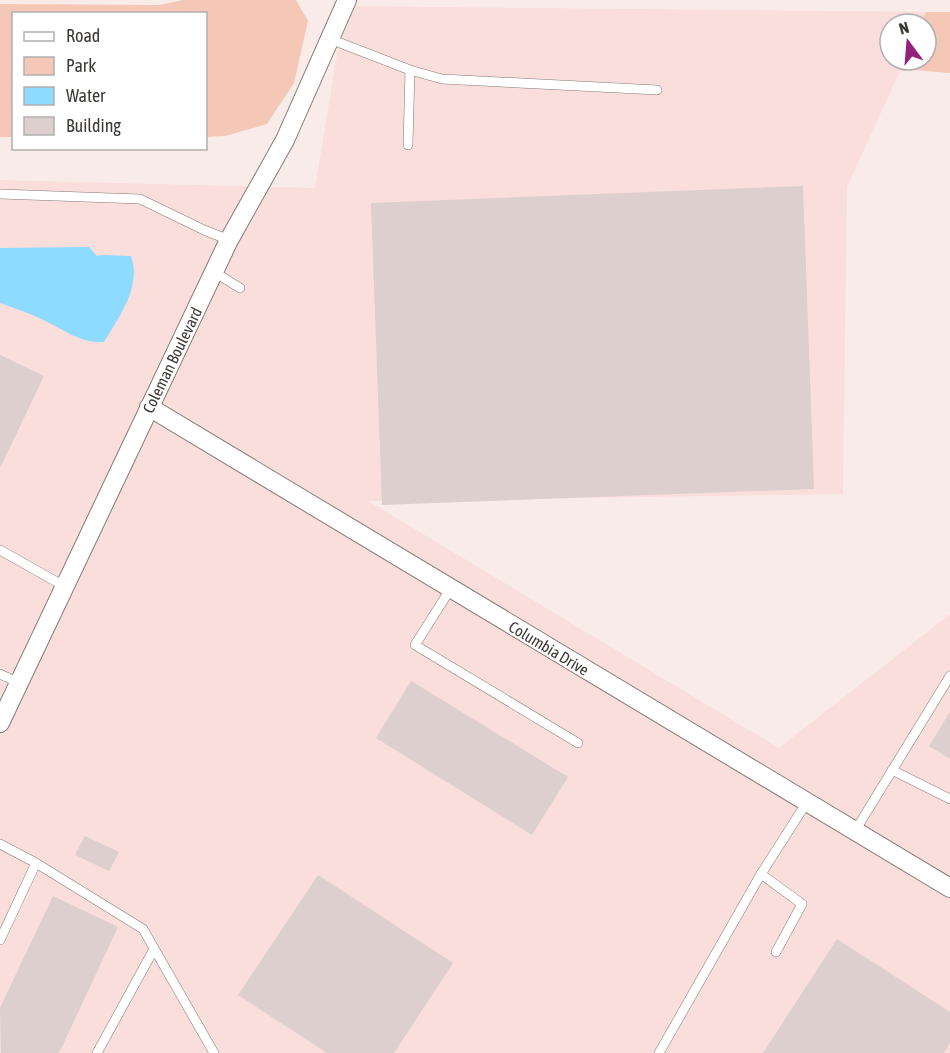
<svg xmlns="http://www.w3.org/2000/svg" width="950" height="1053" font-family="'Asap Condensed',sans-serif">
<rect width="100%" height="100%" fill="#f9ece8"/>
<path fill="#f9dedb" d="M345,6l581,6 -5,12h-31v36h15l-58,127 -4,307 -475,7 411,247 171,-134v439h-950v-873l315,8z"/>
<g fill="#f5c7b6">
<path d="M183,0h113l12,21 -14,62 -27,41 -42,12 -19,1v-123h-192l-1,123h-13v-133l159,1z"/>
<path d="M926,12h24v61l-49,-4 4,-9h21v-36h-5z"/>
</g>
<path fill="#8ddbfe" d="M89,247l8,9 5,-1 29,1c11,30 -12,61 -27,86 -26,1 -42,-14 -65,-24 -12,-6 -26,-10 -39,-15v-55z"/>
<g fill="#dccfcd">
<path d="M803,186l11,303 -432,16 -11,-302z"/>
<path d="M0,355l44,21 -44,92z"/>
<path d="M411,681l157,96 -36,58 -156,-97z"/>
<path d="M950,712v47l-21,-13z"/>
<path d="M85,836l34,16 -10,19 -34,-16z"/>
<path d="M318,875l135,88 -59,90h-67l-89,-58z"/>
<path d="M53,896l65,31 -59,126h-58l-1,-45z"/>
<path d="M837,939l113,73v31l-6,10h-181z"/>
</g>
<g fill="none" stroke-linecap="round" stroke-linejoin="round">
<defs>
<g id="lane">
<path d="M330,39l80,31 32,9 215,11"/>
<path d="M408,145l2,-75"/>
<path d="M0,194l140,5 64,31 25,10"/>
<path d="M214,272l26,16"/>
<path d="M0,550l64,36"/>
<path d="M451,588l-36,57 163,98"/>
<path d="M0,674l19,9"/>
<path d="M892,770l58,29"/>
<path d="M855,831l95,-155"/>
<path d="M0,844l36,19 -36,77"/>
<path d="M36,863l107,66 71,124"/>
<path d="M761,874l41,30 -26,48"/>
<path d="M97,1053l57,-104"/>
<path d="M659,1053l102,-179 46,-72"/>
</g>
<g id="street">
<path d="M149,407l801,481"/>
<path d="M0,723l229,-483 56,-100 62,-140"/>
</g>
</defs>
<use href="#lane" stroke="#857a76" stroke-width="10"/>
<use href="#street" stroke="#857a76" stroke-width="20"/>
<use href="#lane" stroke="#fff" stroke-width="9"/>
<use href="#street" stroke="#fff" stroke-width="18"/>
</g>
<g text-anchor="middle" stroke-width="4.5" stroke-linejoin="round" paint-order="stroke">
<g font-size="16" fill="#3c3836" stroke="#fff">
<text transform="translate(172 360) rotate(-64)" y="6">Coleman Boulevard</text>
<text transform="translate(549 648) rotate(31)" y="6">Columbia Drive</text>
</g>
</g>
<rect x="12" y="12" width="195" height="138" fill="#ffffff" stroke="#b1afaf" stroke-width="1.5"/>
<rect x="24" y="32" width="30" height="9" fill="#ffffff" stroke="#b1afaf" stroke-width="1.5"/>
<text x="66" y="42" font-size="18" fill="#3c3836">Road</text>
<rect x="24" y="57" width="30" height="18" fill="#f5c7b6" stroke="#b1afaf" stroke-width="1.5"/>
<text x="66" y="72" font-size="18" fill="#3c3836">Park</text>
<rect x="24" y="87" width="30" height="18" fill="#8ddbfe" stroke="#b1afaf" stroke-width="1.5"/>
<text x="66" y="102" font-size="18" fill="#3c3836">Water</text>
<rect x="24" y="117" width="30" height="18" fill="#dccfcd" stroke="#b1afaf" stroke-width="1.5"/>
<text x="66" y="132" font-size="18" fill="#3c3836">Building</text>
<g transform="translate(908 42) rotate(344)"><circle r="28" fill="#ffffff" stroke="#b1afaf" stroke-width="1.5"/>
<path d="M0-4.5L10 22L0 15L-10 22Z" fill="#951f7c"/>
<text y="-9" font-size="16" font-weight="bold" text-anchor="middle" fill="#3c3836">N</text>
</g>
</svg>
